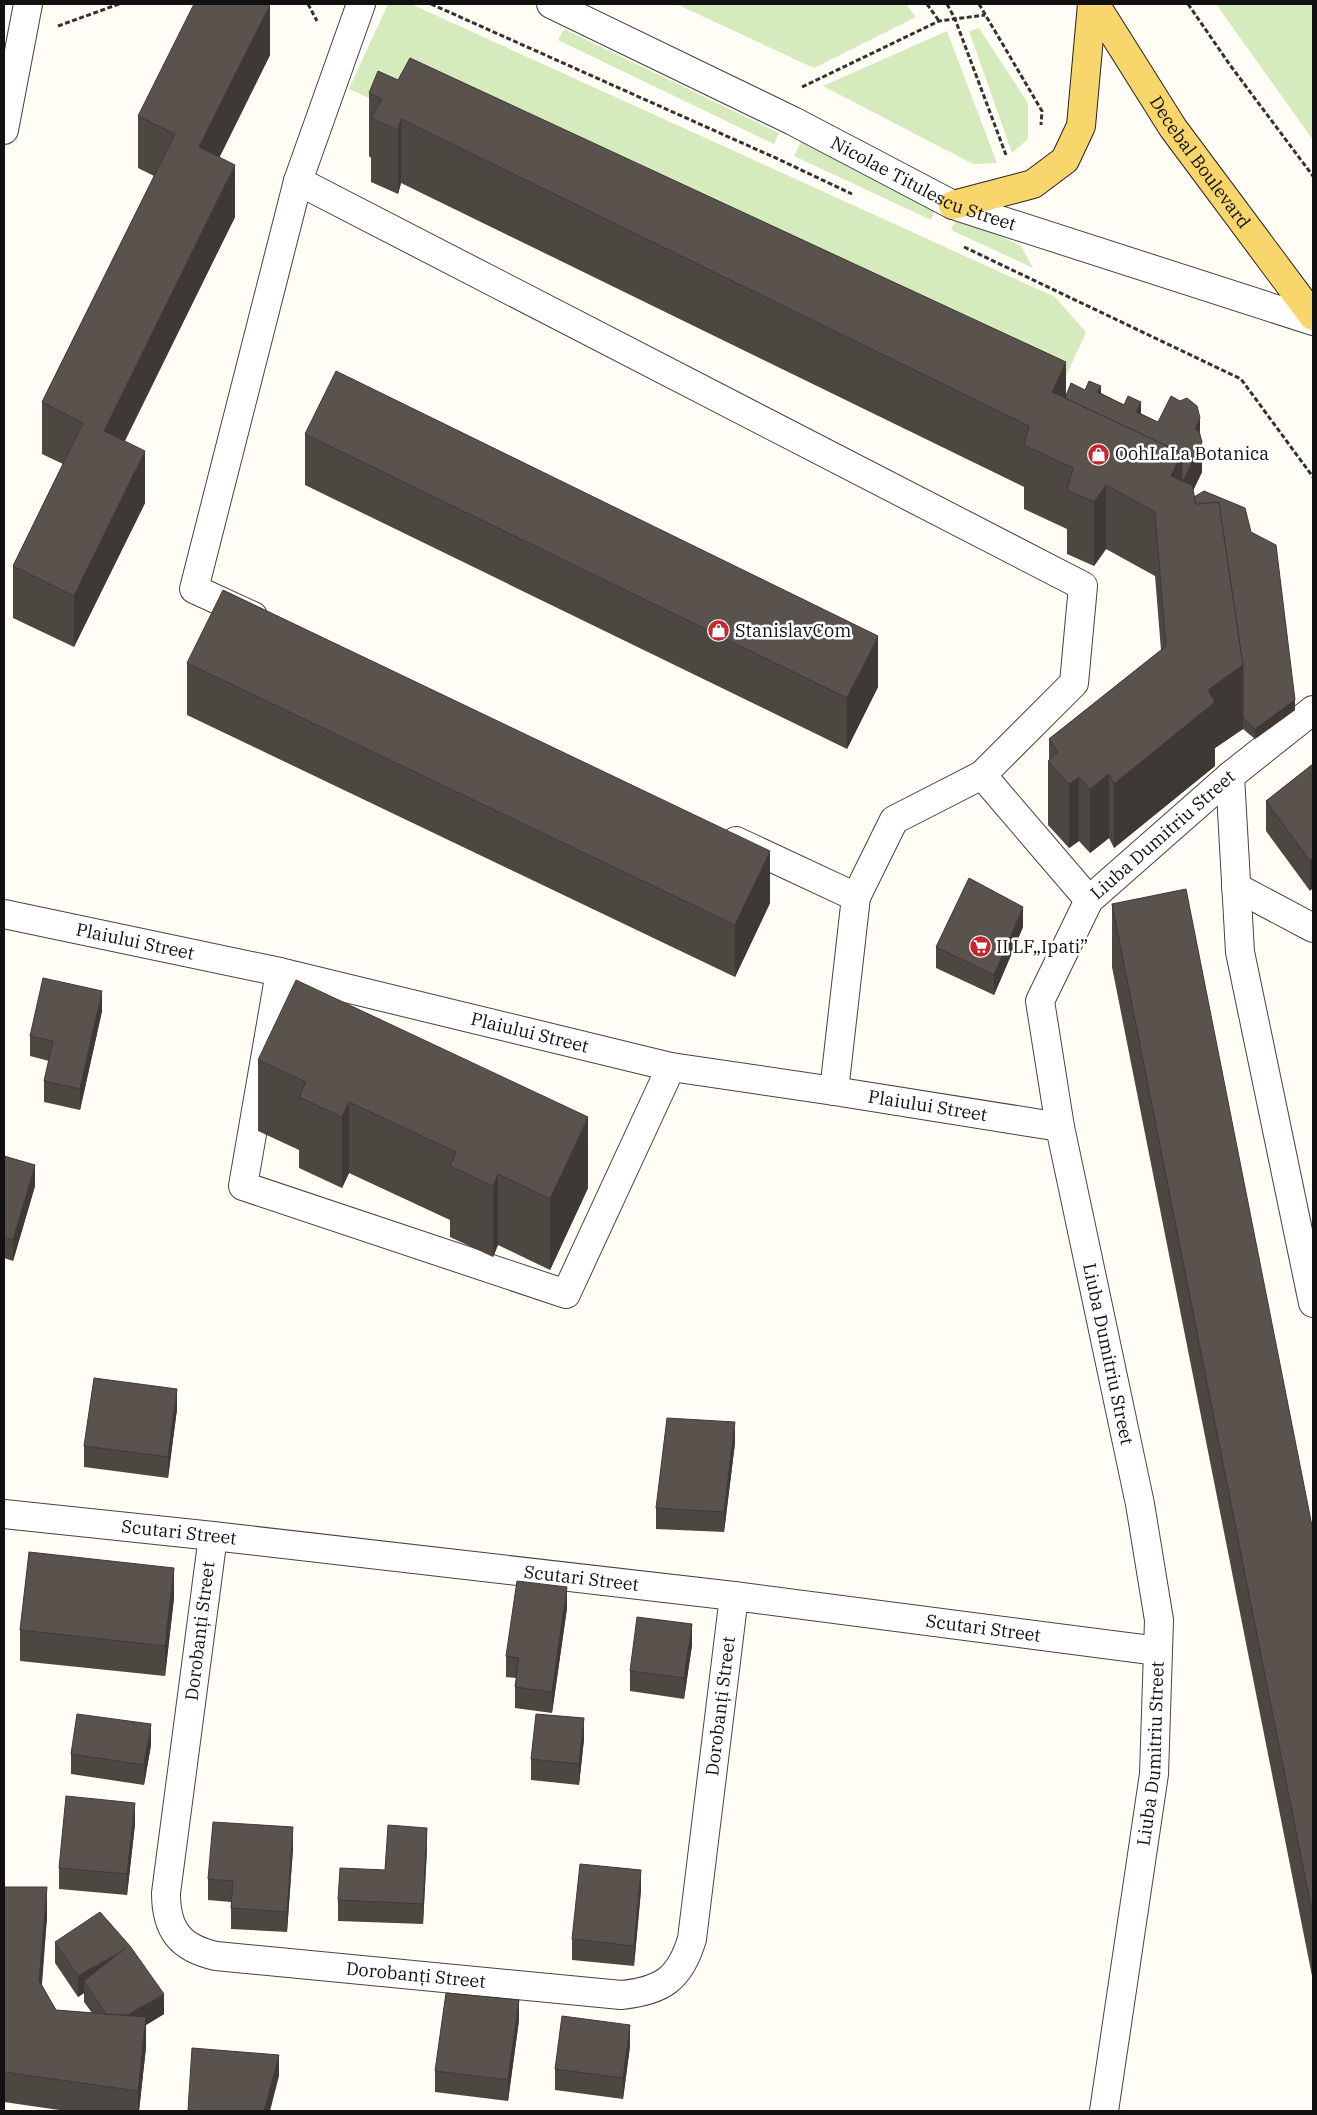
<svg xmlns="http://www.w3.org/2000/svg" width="1317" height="2115" font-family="'IBM Plex Serif',serif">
<rect width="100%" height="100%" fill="#fffdf5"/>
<g fill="#d5ebbd">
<path d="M388,4h23l644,293 31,35 -35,77 -702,-320z"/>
<path d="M676,4h230l10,13 -102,51z"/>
<path d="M1216,4h97v136z"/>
<path d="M979,28l49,75v36l-16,14 -43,-122z"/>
<path d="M564,29l215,104 -5,11 -216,-104z"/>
<path d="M947,31l50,132 -24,1 -150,-78z"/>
<path d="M801,142l136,64 -6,14 -137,-64z"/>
<path d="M958,215l63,31 12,22 -82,-38z"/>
</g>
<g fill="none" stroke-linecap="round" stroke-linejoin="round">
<defs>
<g id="minor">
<path id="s1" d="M551,4l242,117 160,84 360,116"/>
<path d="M4,130l24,-126"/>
<path d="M298,181l785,405 -9,97 -92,92"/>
<path d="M253,616l-59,-27 104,-408 63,-177"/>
<path d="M1230,776l10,176 73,351"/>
<path d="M736,841l120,56 38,-77 88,-45 107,125"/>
<path d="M1236,887l77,41"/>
<path id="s2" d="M4,914l276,58 391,95 163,24 226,36"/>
<path d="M280,972l-37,214 323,108 105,-227"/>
<path d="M834,1091l22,-194"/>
<path id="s3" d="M4,1514l209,22 521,60 424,55"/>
<path id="s4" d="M213,1536l-47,357c0,37 14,55 50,63l405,39c41,-4 59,-16 71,-56l42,-343"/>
<path id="s5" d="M1104,2111l50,-337 5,-154 -19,-116 -80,-377 -20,-126 49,-101 141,-124 83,-66"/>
</g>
<g id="major">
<path id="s6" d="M1095,4l78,124 140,188"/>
<path d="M953,205l80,-21 32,-24 16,-34 11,-122"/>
</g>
</defs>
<use href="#minor" stroke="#444" stroke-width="30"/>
<use href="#major" stroke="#222" stroke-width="30"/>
<g stroke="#333" stroke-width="3" stroke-dasharray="5 2.5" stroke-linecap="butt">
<path d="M308,4l9,17"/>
<path d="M431,4l347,155 74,35"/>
<path d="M927,4l12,17"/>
<path d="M947,4l8,15 51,136"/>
<path d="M979,4l63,107 -1,14"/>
<path d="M1188,4l42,61 83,111"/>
<path d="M58,26l61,-22"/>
<path d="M802,87l137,-66 46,-6"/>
<path d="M964,247l277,132 72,98"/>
</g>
<use href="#minor" stroke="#fff" stroke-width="28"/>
<use href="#major" stroke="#f9d66b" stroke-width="28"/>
</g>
<g fill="#4d4742">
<path d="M270,55l-51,102 16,60 -110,224 20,62 -71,144 -61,-29v-52l50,-102 -21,-10v-52l112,-226 -16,-8v-52z"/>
<path d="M369,93l697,303 19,-6 16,3 57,29 42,13 2,37 -9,18 1,7 101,213 -40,29 -12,-10 -28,19v18l-101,82 -5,-10 -19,15 -11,-12 -10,7 -21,-23v-64l1,-1v-21l112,-89 -6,-74 -49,-27 -12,17 -27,-12v-25l-43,-20v-22l-623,-304 -3,11 -27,-12v-24l-2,-2z"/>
<path d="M305,434l573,253 -31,62 -542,-264z"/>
<path d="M187,663l583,240 -35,74 -548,-262z"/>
<path d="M1313,764l-3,127 -44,-60v-30z"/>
<path d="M1112,904l201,627v450l-201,-1014z"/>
<path d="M1023,927l-29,68 -58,-27v-21z"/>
<path d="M102,1011l-22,99 -36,-8v-21l5,-20 -19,-5v-20z"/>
<path d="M258,1060l330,128 -38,82 -52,-25 -5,12 -43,-20v-17l-101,-47 -7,15 -43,-20v-18l-41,-19z"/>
<path d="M4,1156l31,30 -22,75 -9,-3z"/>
<path d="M177,1409l-9,69 -84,-11v-21z"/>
<path d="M735,1443l-11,89 -68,-3v-21z"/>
<path d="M174,1598l-9,78 -145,-15v-31z"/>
<path d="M567,1608l-15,105 -37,-5v-21l1,-9 -10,-1v-21z"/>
<path d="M692,1645l-8,54 -54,-8v-20z"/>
<path d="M584,1739l-5,46 -48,-5v-21z"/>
<path d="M151,1745l-7,40 -73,-11v-20z"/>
<path d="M135,1824l-8,71 -68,-6v-21z"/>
<path d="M293,1848l-6,84 -56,-3v-27l-23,-2v-21z"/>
<path d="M427,1848l-4,76 -85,-3v-21l47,-30z"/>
<path d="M4,1887l43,30 -5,68 14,25 36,3 -8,-11v-9l-6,4 -23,-34v-21l109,72 -18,11v22l-7,64h-73l-62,-9z"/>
<path d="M641,1890l-7,76 -62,-6v-21z"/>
<path d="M519,2020l-11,81 -73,-9v-21z"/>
<path d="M630,2046l-7,53 -68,-9v-21z"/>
</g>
<g fill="#3f3936">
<path d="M270,4v51l-71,144v-52z"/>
<path d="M401,119v64l-3,11v-64z"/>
<path d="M235,165v52l-131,265v-51z"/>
<path d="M1066,362v64l-14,-34z"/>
<path d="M1101,386v30l-4,-24z"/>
<path d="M1141,402v30l-5,-20z"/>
<path d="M1200,418v28l2,-4v30l-20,42 -11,-38 11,-23 13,-24z"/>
<path d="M145,451v52l-71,144v-51z"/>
<path d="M1106,485v64l-12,17v-64z"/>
<path d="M878,636v51l-31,62v-51z"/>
<path d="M1243,665v64l-28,19v18l-101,82v-64l94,-94z"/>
<path d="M1295,700v10l-40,29v-10z"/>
<path d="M1109,774v64l-19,15v-64z"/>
<path d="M1079,777v64l-10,7v-64z"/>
<path d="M770,851v52l-35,74v-52z"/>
<path d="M1313,858v30l-3,3v-30z"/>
<path d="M1023,907v20l-29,68v-20z"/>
<path d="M102,991v20l-22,99v-21z"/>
<path d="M349,1102v71l-7,15v-71z"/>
<path d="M588,1117v71l-38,82v-71z"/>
<path d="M35,1165v21l-22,75v-21z"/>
<path d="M498,1174v71l-5,12v-71z"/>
<path d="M177,1389v20l-9,69v-21z"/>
<path d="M735,1422v21l-11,89v-20z"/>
<path d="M174,1568v30l-9,78v-30z"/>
<path d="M567,1587v21l-15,105v-21z"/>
<path d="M692,1624v21l-8,54v-21z"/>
<path d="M584,1718v21l-5,46v-21z"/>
<path d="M151,1724v21l-7,40v-20z"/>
<path d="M135,1803v21l-8,71v-21z"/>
<path d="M293,1827v21l-6,84v-20z"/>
<path d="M427,1828v20l-4,76v-20z"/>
<path d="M641,1870v20l-7,76v-20z"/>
<path d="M47,1887v30l-8,94v-30z"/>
<path d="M125,1949l-41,32v12l-6,4v-21z"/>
<path d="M164,1994v20l-18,11v22l-7,64h-1v-20l-26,-67z"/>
<path d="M519,2000v20l-11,81v-21z"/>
<path d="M630,2025v21l-7,53v-21z"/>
<path d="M279,2055v21l-9,35h-6z"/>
</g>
<g fill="#5a524d" stroke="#3f3936">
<path d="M194,4h76l-71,143 36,18 -131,266 41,20 -71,145 -61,-30 70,-143 -41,-21 133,-268 -37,-18z"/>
<path d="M410,58l656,304 -14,30 130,61 -11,23 21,9 4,19 23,-2 24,163 -35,25 7,12 -101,82 -5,-10 -19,15 -11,-12 -10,7 -21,-23 10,-9 -9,-13 117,-93 -11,-134 -49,-27 -12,17 -27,-12 6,-22 -49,-23 5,-19 -628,-307 -3,11 -27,-12 11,-19 -13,-6 9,-22 20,9z"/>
<path d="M336,371l542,265 -31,62 -542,-264z"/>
<path d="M1089,381l12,5 -4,6 27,13 4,-9 13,6 -5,10 22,10 13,-26 9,5 7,-3 10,8 3,12 -5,11 4,2 3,11 -19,39h-1v-28l-117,-55 6,-15 14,7z"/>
<path d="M1204,491l41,17 6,24 25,13 19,155 -40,29 -12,-11v-53l-24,-163 -23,2 -2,-7z"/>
<path d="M223,590l547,261 -35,74 -548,-262z"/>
<path d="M1313,764v94l-3,3 -44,-60z"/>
<path d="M969,878l54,29 -29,68 -58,-28z"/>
<path d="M1186,889l127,642v386l-201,-1013z"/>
<path d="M43,978l59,13 -22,98 -36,-8 9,-40 -23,-5z"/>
<path d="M296,980l292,137 -38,82 -52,-25 -5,12 -43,-20 6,-14 -107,-50 -7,15 -43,-20 7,-15 -48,-22z"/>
<path d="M4,1156l31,9 -22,75 -9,-3z"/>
<path d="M94,1378l83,11 -9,68 -84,-11z"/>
<path d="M667,1418l68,4 -11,90 -68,-4z"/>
<path d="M29,1552l145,16 -9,78 -145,-16z"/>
<path d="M517,1581l50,6 -15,105 -37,-5 4,-29 -13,-2z"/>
<path d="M637,1617l55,7 -8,54 -54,-7z"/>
<path d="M77,1714l74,10 -7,41 -73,-11z"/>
<path d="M536,1714l48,4 -5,46 -48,-5z"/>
<path d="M66,1796l69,7 -8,71 -68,-6z"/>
<path d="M213,1822l80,5 -6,85 -56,-4 2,-27 -25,-2z"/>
<path d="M388,1825l39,3 -4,76 -85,-4 2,-32 45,2z"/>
<path d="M580,1864l61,6 -7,76 -62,-7z"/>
<path d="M4,1887h43l-8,94 17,29 90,7 -8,74 -134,-19z"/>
<path d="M100,1912l30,34 34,48 -37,21 -21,-1 -22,-33 41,-32 -47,27 -23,-34z"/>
<path d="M446,1993l73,7 -11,80 -73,-9z"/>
<path d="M562,2016l68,9 -7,53 -68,-9z"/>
<path d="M192,2048l87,7 -15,56h-62l-14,-1z"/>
</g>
<defs>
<symbol id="shop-disc" viewBox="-11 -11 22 22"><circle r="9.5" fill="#c4262e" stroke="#fff"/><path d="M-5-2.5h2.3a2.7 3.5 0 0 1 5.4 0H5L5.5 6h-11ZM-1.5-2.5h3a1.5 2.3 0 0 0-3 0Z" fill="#fff"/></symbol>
<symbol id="supermarket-disc" viewBox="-11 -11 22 22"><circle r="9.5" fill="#c4262e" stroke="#fff"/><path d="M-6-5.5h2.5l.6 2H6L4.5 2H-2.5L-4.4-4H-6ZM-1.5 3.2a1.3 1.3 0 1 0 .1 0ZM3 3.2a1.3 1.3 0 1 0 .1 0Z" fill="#fff"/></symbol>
</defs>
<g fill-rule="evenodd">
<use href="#shop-disc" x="1086" y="442" width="25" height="25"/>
<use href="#shop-disc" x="706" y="618" width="25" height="25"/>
<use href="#supermarket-disc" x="968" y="934" width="25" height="25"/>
</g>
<g text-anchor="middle" stroke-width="5" stroke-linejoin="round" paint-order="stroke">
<g font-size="18" fill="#111" stroke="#fff">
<text dy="6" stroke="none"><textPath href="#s6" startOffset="190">Decebal Boulevard</textPath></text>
<text dy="6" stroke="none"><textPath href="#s1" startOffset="414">Nicolae Titulescu Street</textPath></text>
<text dy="6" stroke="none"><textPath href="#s5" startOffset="1336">Liuba Dumitriu Street</textPath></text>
<text dy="6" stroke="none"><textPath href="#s2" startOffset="134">Plaiului Street</textPath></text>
<text dy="6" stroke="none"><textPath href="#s2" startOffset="539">Plaiului Street</textPath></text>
<text dy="6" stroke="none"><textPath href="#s2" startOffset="944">Plaiului Street</textPath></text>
<text transform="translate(1108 1354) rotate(78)" y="6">Liuba Dumitriu Street</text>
<text dy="6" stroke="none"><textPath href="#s3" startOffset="176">Scutari Street</textPath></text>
<text dy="6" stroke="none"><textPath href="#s3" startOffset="581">Scutari Street</textPath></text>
<text dy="6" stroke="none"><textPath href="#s3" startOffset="986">Scutari Street</textPath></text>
<text transform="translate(200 1631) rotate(-83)" y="6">Dorobanți Street</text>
<text dy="6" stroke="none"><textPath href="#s4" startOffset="1189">Dorobanți Street</textPath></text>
<text dy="6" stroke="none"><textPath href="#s5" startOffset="361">Liuba Dumitriu Street</textPath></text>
<text dy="6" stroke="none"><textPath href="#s4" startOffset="650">Dorobanți Street</textPath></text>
</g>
<g font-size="18" fill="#111" stroke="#fff" text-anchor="start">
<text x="1115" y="460">OohLaLa Botanica</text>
<text x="735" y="637">StanislavCom</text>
<text x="996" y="953">II LF„Ipati”</text>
</g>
</g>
<rect width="1317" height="2115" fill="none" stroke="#111111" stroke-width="10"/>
</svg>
